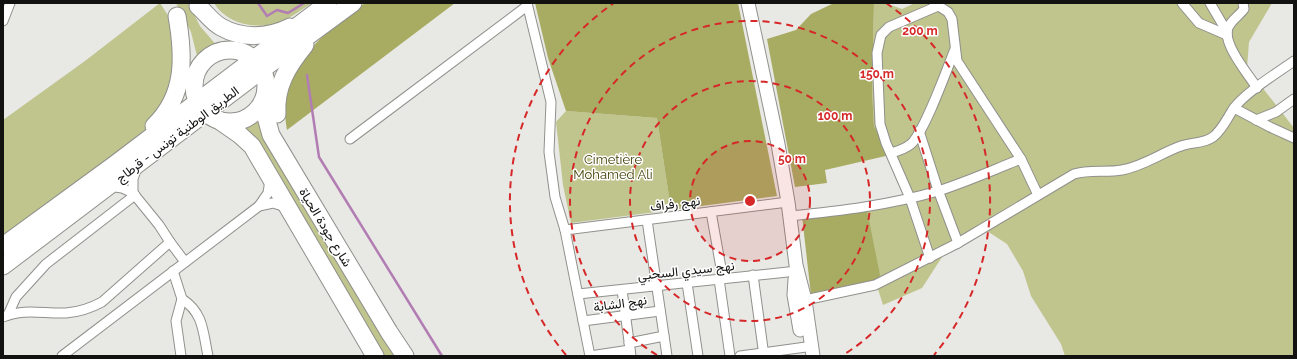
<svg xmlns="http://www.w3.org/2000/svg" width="1297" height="359" font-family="Raleway,Vazirmatn,sans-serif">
<rect width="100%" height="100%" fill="#e8e8e4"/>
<g fill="#c0c48d">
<path d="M160,3l16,25 5,28 -23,63 -50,41 -105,78v-118l82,-59z"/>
<path d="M176,3h12l12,23 18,21 -20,13 -7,-28z"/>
<path d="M214,3h98c-10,6 -21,15 -32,19 -22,8 -53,3 -66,-19z"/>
<path d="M874,3h11l17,6 13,-6h357l-23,39 -2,26 47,60v228h-229l-4,-12 -30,-48 -8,-25 -16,-27 -20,-13 -45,26 -20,31 -39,17 -6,-19 -10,-76 40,-11 -17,-44 -16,-29 -2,-36z"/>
<path d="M566,111l91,7 14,92 -100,13 -8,-38 -7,-63z"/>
<path d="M262,114l137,242h-16l-142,-229 12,-5z"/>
</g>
<g fill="#a8ac62">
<path d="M365,3h90l-168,127c-12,-61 34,-95 78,-127z"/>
<path d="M535,3h203l39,193 -106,14 -14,-92 -91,-7 -18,-53z"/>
<path d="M834,3h40l-2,87 2,36 16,29 -65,15 2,13 -32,4 -28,-148 29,-9 15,-16z"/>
<path d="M867,210l13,65 -3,11 -65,18 -10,-88z"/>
</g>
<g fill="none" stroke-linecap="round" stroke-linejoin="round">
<g stroke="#b27db3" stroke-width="2.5">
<path d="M258,3l9,13 10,-6 11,3 16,-10"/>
<path d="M307,75l12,82 123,199"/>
</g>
<defs>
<g id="street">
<path d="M527,3l24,99 -2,50 6,45 10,33 25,126"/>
<path d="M934,3l14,9 4,7 5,42 64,98"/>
<path d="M1182,3l17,20 28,12"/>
<path d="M1210,3l17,29"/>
<path d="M1243,3l1,6c-5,7 -13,11 -16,19 -6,16 21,47 29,60"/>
<path d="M3,21l7,-18"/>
<path d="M1234,108l36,19 24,11"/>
<path d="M1256,120l20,-8 18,-13"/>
<path d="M919,131l19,59 20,53"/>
<path d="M350,139l177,-133"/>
<path d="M891,153c7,-2 14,-4 20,-9 14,-13 36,-75 44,-95"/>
<path d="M109,186l13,2 11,5 26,32 11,17 15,20"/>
<path d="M133,193v-14l4,-12"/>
<path d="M259,206l14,-3 13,4"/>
<path d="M711,212l12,67"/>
<path d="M790,216c50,-5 100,-11 148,-25 28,-9 55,-21 83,-32l17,36"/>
<path d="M647,220l20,136"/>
<path d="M565,230l223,-28"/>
<path d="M930,258l-20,-60 -24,-55 -6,-19 -3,-71 4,-18 8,-8 49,-21"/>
<path d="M173,271l9,28 -6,22 5,35"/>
<path d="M753,275l11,81"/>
<path d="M719,279l11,77"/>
<path d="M687,283l11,73"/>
<path d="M622,290l9,66"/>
<path d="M578,294l219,-23"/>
<path d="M182,299c22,14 21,34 26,57"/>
<path d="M805,300l70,-15 83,-42 116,-69c16,-5 32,-1 48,-4 22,-4 39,-17 59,-24 11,-4 22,-2 32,-9 10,-8 14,-19 21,-29 12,-16 43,-35 60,-47"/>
<path d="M8,315l8,-18 30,-33 89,-69"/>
<path d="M3,317c21,-9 41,-3 63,-4 13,-1 25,-5 36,-11l68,-60"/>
<path d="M583,321l77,-10"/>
<path d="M629,343l35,-7"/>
<path d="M62,356l197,-150 9,-13 2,-13"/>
<path d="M590,356l40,-6"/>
<path d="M740,356l66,-9"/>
</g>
<g id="secondary">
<path d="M748,3l30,141 10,58 8,63 9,35 8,56"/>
<path d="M795,279l-1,16 6,35"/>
</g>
<g id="highway">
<path d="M198,6c8,7 14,16 23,21 21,12 47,11 69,0"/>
<circle cx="230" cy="86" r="36"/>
<path d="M266,91v26l5,18 118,197 16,24"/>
<path d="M277,114c-2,-28 11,-48 28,-69"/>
<path d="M217,119l23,16 12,11 123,210"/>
<path d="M154,126c32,-31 30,-70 23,-110"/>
<path d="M3,246l111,-81 214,-162"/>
<path d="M3,266l260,-197 90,-66"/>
</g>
</defs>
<use href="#street" stroke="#90908c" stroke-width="11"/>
<use href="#secondary" stroke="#90908c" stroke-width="15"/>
<use href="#highway" stroke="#90908c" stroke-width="19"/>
<use href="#street" stroke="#fff" stroke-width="9"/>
<use href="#secondary" stroke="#fff" stroke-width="13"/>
<use href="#highway" stroke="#fff" stroke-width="17"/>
</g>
<circle cx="750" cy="201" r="60" fill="#d62828" fill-opacity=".12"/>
<g fill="none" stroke="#d62828" stroke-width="2" stroke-dasharray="7 5">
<circle cx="750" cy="201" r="60"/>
<circle cx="750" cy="201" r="120"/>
<path d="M657 355A180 180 0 1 1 843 355"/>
<path d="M566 355A240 240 0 0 1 614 3M886 3A240 240 0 0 1 934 355"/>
</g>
<g text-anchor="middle" stroke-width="3" stroke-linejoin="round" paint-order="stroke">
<g font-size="13" fill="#121211" stroke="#fff">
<text transform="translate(177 134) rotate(-37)" y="5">الطريق الوطنية تونس - قرطاج</text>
<text transform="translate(675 203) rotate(-7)" y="5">نهج رفراف</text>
<text transform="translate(326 227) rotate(59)" y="5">شارع جودة الحياة</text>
<text transform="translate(686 270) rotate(-6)" y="5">نهج سيدي السحبي</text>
<text transform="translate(620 303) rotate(-8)" y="5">نهج الشابة</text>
</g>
<g font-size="13" fill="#3f4004" stroke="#fff">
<text x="613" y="164">Cimetière<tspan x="613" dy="15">Mohamed Ali</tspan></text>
</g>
</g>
<circle cx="750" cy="201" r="6" fill="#d62828" stroke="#fff" stroke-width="2"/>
<g font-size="12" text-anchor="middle" font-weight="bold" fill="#d62828" stroke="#fff" stroke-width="3" stroke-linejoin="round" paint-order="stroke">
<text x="920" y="35">200 m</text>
<text x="877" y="78">150 m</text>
<text x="835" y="120">100 m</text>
<text x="792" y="163">50 m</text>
</g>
<rect width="1297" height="359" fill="none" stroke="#121211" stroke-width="8"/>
</svg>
